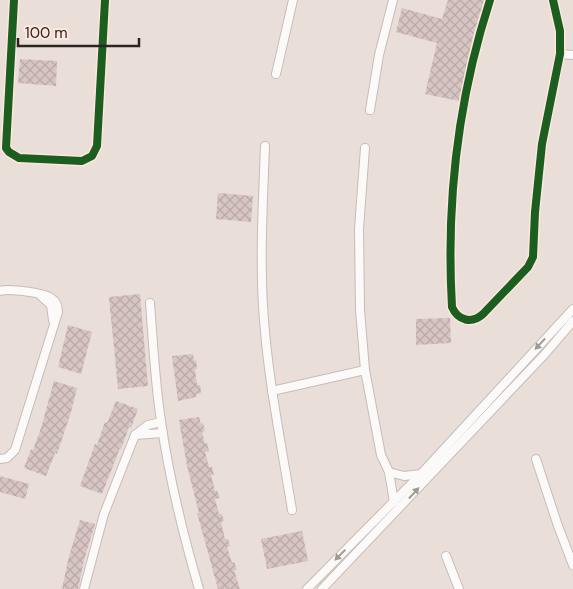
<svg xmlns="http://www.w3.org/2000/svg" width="573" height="589" font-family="'DM Sans',sans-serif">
<defs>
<pattern id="building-cross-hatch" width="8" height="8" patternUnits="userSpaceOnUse" patternTransform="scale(1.25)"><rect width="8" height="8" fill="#d7c5c3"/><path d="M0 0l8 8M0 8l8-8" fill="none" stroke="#b9a9a7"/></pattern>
</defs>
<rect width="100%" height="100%" fill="#eaded9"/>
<g fill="url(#building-cross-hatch)">
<path d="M448,0h36l-11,36 -14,65 -34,-7 12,-51 -41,-11 6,-24 40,11z"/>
<path d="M20,59l37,2 -1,25 -38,-3z"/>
<path d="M218,193l35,3 -2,26 -35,-3z"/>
<path d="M140,294l8,92 -30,3 -9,-92z"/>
<path d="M450,318l1,25 -35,2v-26z"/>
<path d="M68,325l24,7 -11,42 -23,-7z"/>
<path d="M193,354l1,7 2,-1 1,9h-2l2,16h3l1,8 -5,1v3l-18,4 -6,-45z"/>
<path d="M54,381l23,7 -6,24 -14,42 -2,-1 -9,23 -22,-8 7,-19 2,1 8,-22z"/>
<path d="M116,401l22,8 -7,19 -2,-1 -8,22 -1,-1 -18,46 -22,-8 15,-42 2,1 8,-23 2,1z"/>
<path d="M199,417l2,7 2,-1 2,8 -3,1 3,12 2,-1 2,8 -4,1 4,15h3l2,8h-3l4,16 2,-1 3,8 -5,1 4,15h3l2,7 -3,1 4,17h3l2,7 -3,1 5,16 2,-1 3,8h-3l6,19h-22l-21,-76h2l-12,-47 -8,-46z"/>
<path d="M0,476l29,8 -4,15 -25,-7z"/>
<path d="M80,520l15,4 -11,36 -6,29h-16l6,-29z"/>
<path d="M302,531l6,30 -41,8 -6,-30z"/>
</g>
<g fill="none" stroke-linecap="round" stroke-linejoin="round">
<defs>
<g id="street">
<path d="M14,0l-8,148 3,4 10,6 63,3 10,-5 5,-10 8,-146"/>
<path d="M490,0c-32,99 -44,204 -38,307 6,14 20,17 31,7l45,-47 5,-10 2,-45 7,-68 18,-90v-23l-7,-31"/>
<path d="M560,54l13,1"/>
<path d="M276,74l17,-74"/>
<path d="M370,110l9,-55 14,-55"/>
<path d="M265,146c-2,54 -5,107 -2,160 4,69 18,136 29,204"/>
<path d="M365,148l-6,81 1,81 5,60 16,85 8,17 5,30"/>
<path d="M0,291c8,-3 45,2 51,7 5,3 7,8 7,14l-43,138 -8,8 -7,1"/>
<path d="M41,296l10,9 2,15"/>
<path d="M150,303c3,39 5,79 11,118 8,57 22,113 38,168"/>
<path d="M272,391l93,-21"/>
<path d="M135,435l28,-2"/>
<path d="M536,459l22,67 15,39"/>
<path d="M389,472l15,4 17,-2"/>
<path d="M446,556l13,33"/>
<path d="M84,589l20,-75 31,-79 13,-10 13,-3"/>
<path d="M307,589l114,-115 152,-165"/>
<path d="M322,589l223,-235 28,-33"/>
</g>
</defs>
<use href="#street" stroke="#c6bcb8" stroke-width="10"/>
<use href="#street" stroke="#fcfaf9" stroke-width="8"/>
<defs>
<g id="cycleway">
<path d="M14,0l-8,148 3,4 10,6 63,3 10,-5 5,-10 8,-146"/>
<path d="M490,0c-32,99 -44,204 -38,307 6,14 20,17 31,7l45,-47 5,-10 2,-45 7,-68 18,-90v-23l-7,-31"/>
</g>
</defs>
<use href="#cycleway" stroke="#ffe7de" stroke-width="11"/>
<use href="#cycleway" stroke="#1b5e20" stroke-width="8"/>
</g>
<defs><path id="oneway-solid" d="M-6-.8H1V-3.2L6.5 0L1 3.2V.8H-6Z" transform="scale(1.25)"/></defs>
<g fill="#9f9a98">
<use href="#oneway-solid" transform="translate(540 344) rotate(133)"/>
<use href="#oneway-solid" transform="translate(414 493) rotate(-47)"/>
<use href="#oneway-solid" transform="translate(340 555) rotate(135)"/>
</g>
<path d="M18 38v8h121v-8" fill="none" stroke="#2d2421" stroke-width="2.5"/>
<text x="25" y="38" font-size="15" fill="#2d2421" stroke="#ffe7de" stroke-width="4" paint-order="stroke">100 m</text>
</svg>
